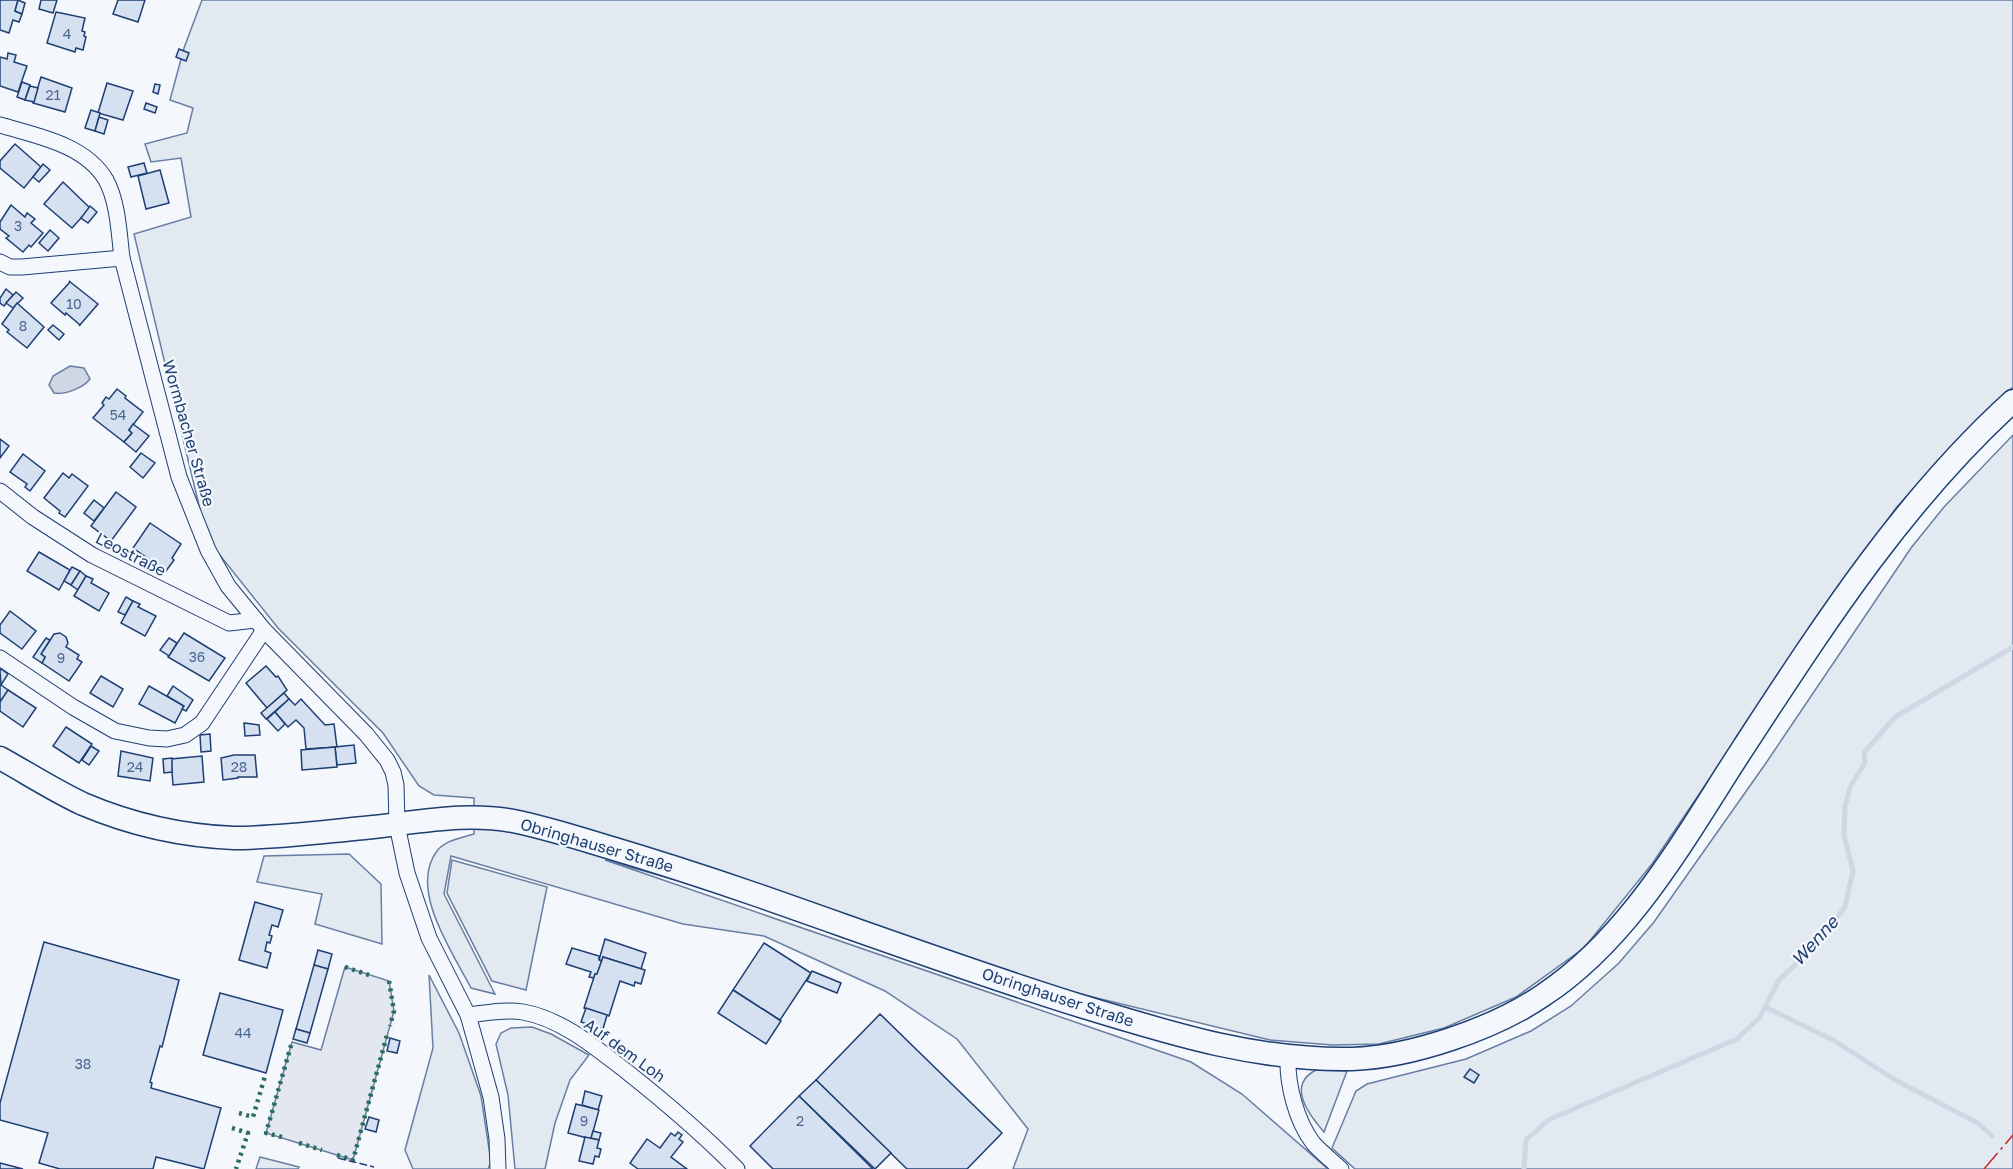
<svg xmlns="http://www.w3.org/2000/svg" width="2013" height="1169" font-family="'Golos Text',sans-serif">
<rect width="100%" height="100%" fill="#f4f7fb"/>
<g fill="#e3e9f0" stroke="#687fa3" stroke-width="1.5">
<path d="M202,0h1811v387l-57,54 -60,67 -53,73 -191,283 -68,84 -68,49 -72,31 -65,16 -47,1 -62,-5 -198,-48 -467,-132 586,202 51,32 86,75h-315l15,-40 -71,-90 -72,-48 -121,-55 -81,-12 -232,-68 -7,38 51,100 -24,-6c-18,-35 -63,-99 -34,-137 8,-11 25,-13 37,-17v-36l-40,-3 -15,-9 -36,-53 -105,-105 -71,-89 -73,-305 57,-17 -10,-59 -30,4 -6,-18 42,-11 6,-25 -23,-8 14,-52z"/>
<path d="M2013,435v734h-658l-23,-21 24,-57 11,-7 99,-25 65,-28 40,-25 48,-43 35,-41 112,-159 145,-215 33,-41z"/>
<path d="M349,854l32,30 1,60 -67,-20 7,-30 -65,-12 7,-26z"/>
<path d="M452,860l95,27 -21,103 -34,-9 -45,-88z"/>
<path d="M429,975l30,58 22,63 10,66 -3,7h-75l-8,-19 28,-102z"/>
<path d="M532,1027l19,7 38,21 -19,25 -15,43 -10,46h-30l-7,-74 -12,-51 5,-11 10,-5z"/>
<path d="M1316,1070l31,1 -23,61c-15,-17 -38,-47 -8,-62z"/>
<path d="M260,1157l39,10 -1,2h-42z"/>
</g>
<path fill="#e3e8f0" stroke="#687fa3" stroke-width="1.5" d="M345,967l44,14 5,30 -41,149 -87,-27 26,-91 29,8z"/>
<path fill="#cfd7e4" stroke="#687fa3" stroke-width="1.5" d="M70,366l14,2 6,11c-7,9 -25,16 -36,14l-5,-8 4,-9z"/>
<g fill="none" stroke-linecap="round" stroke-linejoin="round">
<g stroke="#cfd7e4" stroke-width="5">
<path d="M1765,1007l68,33 64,41 81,42 14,13"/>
<path d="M1524,1169l2,-29 22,-20 189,-81 23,-22 19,-37 37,-35 29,-38 8,-36 -9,-36 1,-28 5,-20 15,-24 -1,-10 31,-36 118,-70"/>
</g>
</g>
<g fill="#d5e0f0" stroke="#1d3f73" stroke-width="1.5">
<path d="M0,0h18l-3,11 7,3 -3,8 -6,-2 -4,13 -9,-3z"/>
<path d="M18,0l7,3 -3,11 -7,-3z"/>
<path d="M41,0h16l-4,13 -14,-4z"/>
<path d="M118,0h27l-7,22 -25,-8z"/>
<path d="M56,12l29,6 -3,13 3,1 -1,4 2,1 -3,13 -7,-2 -1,4 -28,-9z"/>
<path d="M179,49l10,4 -3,8 -10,-4z"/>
<path d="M8,53l8,2 -2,7 13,4 -9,26 -18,-6v-29l7,2z"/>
<path d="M41,77l31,11 -7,24 -32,-9z"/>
<path d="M22,82l8,3 -5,15 -8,-3z"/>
<path d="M107,83l26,8 -10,29 -25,-7z"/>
<path d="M155,84l5,1 -2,9 -5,-2z"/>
<path d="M30,86l8,2 -4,14 -9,-2z"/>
<path d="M146,103l11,4 -2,6 -11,-4z"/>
<path d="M91,110l9,3 -5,18 -10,-3z"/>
<path d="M99,117l9,3 -4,14 -9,-3z"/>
<path d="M15,144l26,23 -17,21 -24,-20v-7z"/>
<path d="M144,163l3,10 -16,4 -3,-10z"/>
<path d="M43,164l7,6 -11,12 -6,-5z"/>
<path d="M160,170l9,33 -23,6 -8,-33z"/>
<path d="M63,182l27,26 -18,20 -28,-24z"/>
<path d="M11,205l14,12 2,-4 8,6 -4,4 12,10 -12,14 -2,-2 -6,7 -17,-14 3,-2 -9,-7v-7z"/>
<path d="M90,206l7,6 -9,11 -7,-5z"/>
<path d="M50,230l9,8 -11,13 -9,-8z"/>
<path d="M69,281l29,23 -19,22 1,-1 -14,-12 -1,2 -14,-12 19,-21z"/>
<path d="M6,289l7,6 -9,11 -4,-3v-5z"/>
<path d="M16,292l7,6 -10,10 -7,-5z"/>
<path d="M17,303l27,24 -17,21 -20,-16 2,-2 -7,-6z"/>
<path d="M53,325l11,9 -5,6 -11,-10z"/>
<path d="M117,389l9,7 -1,2 18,14 -14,18 3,3 -8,9 -31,-24 11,-13 -2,-2 4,-6 3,2z"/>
<path d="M133,424l16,12 -13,16 -12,-10 8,-9 -3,-3z"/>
<path d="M0,439l9,7 -9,12z"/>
<path d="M141,453l14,10 -12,15 -13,-11z"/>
<path d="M23,454l22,17 -15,20 -5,-4 2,-3 -17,-12z"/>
<path d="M63,473l6,5 3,-4 16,12 -23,31 -6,-4 1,-2 -16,-13z"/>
<path d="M116,492l20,15 -25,34 -20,-15z"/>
<path d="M94,500l10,8 -10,13 -10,-8z"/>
<path d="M150,523l31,21 -9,14 2,2 -8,11 -33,-23z"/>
<path d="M39,552l31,18 -11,20 -32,-19z"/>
<path d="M72,567l8,4 -9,14 -7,-4z"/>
<path d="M80,571l6,5 -8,14 -7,-5z"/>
<path d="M86,576l7,3 -2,4 18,10 -10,18 -25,-15z"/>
<path d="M126,597l7,4 -8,14 -7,-3z"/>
<path d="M133,601l7,3 -2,3 18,9 -11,20 -24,-13z"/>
<path d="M10,611l26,20 -14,18 -22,-16v-8z"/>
<path d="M60,633l6,4 2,6 -2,4 13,8 -2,4 5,3 -13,19 -27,-18 3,-6 -4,-3 13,-20z"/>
<path d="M184,633l41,25 -16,23 -41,-24z"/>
<path d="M46,638l4,2 -9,14 4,3 -3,6 -9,-6z"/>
<path d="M169,638l8,5 -8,13 -9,-6z"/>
<path d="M266,666l10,11 2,-1 9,14 -20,18 -21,-25z"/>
<path d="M1,669l7,5 -7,11 -1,-14z"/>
<path d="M101,676l22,13 -10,18 -23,-14z"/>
<path d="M1,685l7,5 -8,12v-16z"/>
<path d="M149,686l35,20 -9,17 -36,-19z"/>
<path d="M173,686l20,14 -7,11 -4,-2 2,-3 -17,-10z"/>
<path d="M8,690l28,18 -13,19 -23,-16v-9z"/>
<path d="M284,693l5,6 -23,20 -5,-6z"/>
<path d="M289,699l6,6 6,-6 24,26 9,-1 3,23 -31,2 -2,-21 -8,-8 -8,7 -13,-15z"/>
<path d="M275,712l10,12 -7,7 -11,-12z"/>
<path d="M244,723l15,2 1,10 -15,1z"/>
<path d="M66,727l26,17 -13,19 -26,-17z"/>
<path d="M210,734l1,17 -10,1 -1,-17z"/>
<path d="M354,745l2,18 -19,2 -2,-18z"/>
<path d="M91,746l8,5 -10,14 -7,-5z"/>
<path d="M335,747l2,20 -35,3 -1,-20z"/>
<path d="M121,751l32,7 -3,23 -32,-5z"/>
<path d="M234,755h21l2,22h-19v1l-15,2 -2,-22z"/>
<path d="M202,756l2,26 -31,3 -2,-26z"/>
<path d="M172,758v14l-8,1 -1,-14z"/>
<path d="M255,902l28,8 -5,17 -6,-2 -3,10 3,1 -2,7 -3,-1 -2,9 6,2 -4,15 -28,-8z"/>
<path d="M605,939l41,14 -5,16 -38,-12 -1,4 -3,-1z"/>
<path d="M44,942l135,38 -17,67 -2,-1 -10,36 2,1 -1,5 70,20 -17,61 -48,-12 -3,12h-93l-21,-6 9,-30 -48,-13v-17z"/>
<path d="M764,943l47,30 -31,47 -47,-30z"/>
<path d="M572,948l27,8v4l3,1 -5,13h-2l-1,4 -5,-1 2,-5 -25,-8z"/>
<path d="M318,950l14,4 -4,15 -14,-4z"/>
<path d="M603,957l42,13 -4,14 -6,-2 -1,4 -14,-5 -11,35 -25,-8 11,-34h2z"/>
<path d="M314,965l14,4 -18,64 -14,-4z"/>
<path d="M812,971l29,12 -4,10 -30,-12z"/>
<path d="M733,990l48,31 -15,23 -48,-31z"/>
<path d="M220,993l63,17 -17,63 -63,-18z"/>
<path d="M586,1008l21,7 -4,14 -22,-7z"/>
<path d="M880,1014l122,119 -35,36h-60l-91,-89z"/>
<path d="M296,1029l14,4 -3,10 -14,-4z"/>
<path d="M390,1038l10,3 -3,12 -10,-2z"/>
<path d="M1470,1069l9,6 -5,8 -10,-6z"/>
<path d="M816,1080l75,73 -16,16 -76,-73z"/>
<path d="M585,1091l17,5 -4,14 -16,-5z"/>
<path d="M799,1096l74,73h-100l-23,-23z"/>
<path d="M576,1104l23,6 -8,29 -23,-6z"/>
<path d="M369,1117l10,3 -3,12 -11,-3z"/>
<path d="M593,1131l8,2 -2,7 -8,-2z"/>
<path d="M678,1132l4,3 -3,4 4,3 -12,15 16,12h-49l-8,-6 17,-24 13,9 11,-15 4,3z"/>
<path d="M585,1137l14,3 -2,8 4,1 -2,8 -4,-1 -2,8 -14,-3z"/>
<path d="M0,1163l23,6h-23z"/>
</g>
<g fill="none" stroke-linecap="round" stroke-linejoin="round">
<defs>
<g id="street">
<path d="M0,125c36,11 85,19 106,55 12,22 13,53 16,78l57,219 29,73 20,36 36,44 102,104 21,26 6,12 3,13 1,40 10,48 22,65 39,77 23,82 6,42 1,30"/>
<path d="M0,262l10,5h12l100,-9"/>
<path d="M0,491l33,26 59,38 137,68 27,-3"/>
<path d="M0,658l73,49 42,24 34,7 18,1 18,-4 17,-12 62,-93"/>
<path d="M468,1015c17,-2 38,-6 55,-3 39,7 73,36 103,59 39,31 76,62 111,98"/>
<path d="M1288,1057c-1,28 8,63 25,86 8,9 19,18 28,26"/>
</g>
<path id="secondary" d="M0,758c27,15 55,33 83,46 47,20 99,32 151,34 43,0 87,-6 130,-10 52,-5 102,-17 154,-6 27,6 54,14 80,22 54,16 107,33 159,51 109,38 217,78 327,112 88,27 175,54 268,52 59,-2 141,-30 190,-63 90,-59 144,-161 201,-248 81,-124 160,-247 270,-347"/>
</defs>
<use href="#street" stroke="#1d3f73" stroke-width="17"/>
<use href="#secondary" stroke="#1d3f73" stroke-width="25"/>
<use href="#street" stroke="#f4f7fb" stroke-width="15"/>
<use href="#secondary" stroke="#f4f7fb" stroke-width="22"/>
<g stroke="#2c6c60" stroke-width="4.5" stroke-dasharray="3 4.5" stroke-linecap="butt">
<path d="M345,967l24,8"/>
<path d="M389,981l5,30 -4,15"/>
<path d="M239,1113l14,4 12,-41"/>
<path d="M232,1128l16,5 -12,36"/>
<path d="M282,1137l-16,-4 26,-91"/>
<path d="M299,1143l23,7"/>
<path d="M337,1155l16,5 34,-125"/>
</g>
<path stroke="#1d3f73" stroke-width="1.5" stroke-dasharray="8 3" stroke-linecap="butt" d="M338,1158l36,9"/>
<path stroke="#c62828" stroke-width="1.5" stroke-dasharray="21 4.5 3 4.5" stroke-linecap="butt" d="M1984,1169l29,-34"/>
</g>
<g text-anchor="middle" stroke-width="4.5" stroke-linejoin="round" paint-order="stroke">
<g font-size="14" fill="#4b6792">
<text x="67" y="39">4</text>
<text x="53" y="100">21</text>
<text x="18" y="231">3</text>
<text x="74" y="309">10</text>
<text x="23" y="331">8</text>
<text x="118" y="420">54</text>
<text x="197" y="662">36</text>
<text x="61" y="663">9</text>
<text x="135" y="772">24</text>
<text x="239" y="772">28</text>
<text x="243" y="1038">44</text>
<text x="83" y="1069">38</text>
<text x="584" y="1126">9</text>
<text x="800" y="1126">2</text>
</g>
<g font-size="16" fill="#1d3f73" stroke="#f4f7fb">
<text transform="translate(189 433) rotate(74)" y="6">Wormbacher Straße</text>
<text transform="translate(131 554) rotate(27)" y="6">Leostraße</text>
<text transform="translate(597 845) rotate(16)" y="6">Obringhauser Straße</text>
<text transform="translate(1058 997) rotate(18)" y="6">Obringhauser Straße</text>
<text transform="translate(625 1050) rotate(36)" y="6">Auf dem Loh</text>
</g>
<g font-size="18" font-style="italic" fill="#1d3f73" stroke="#f4f7fb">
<text transform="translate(1815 941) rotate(-48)" y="6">Wenne</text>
</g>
</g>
</svg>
